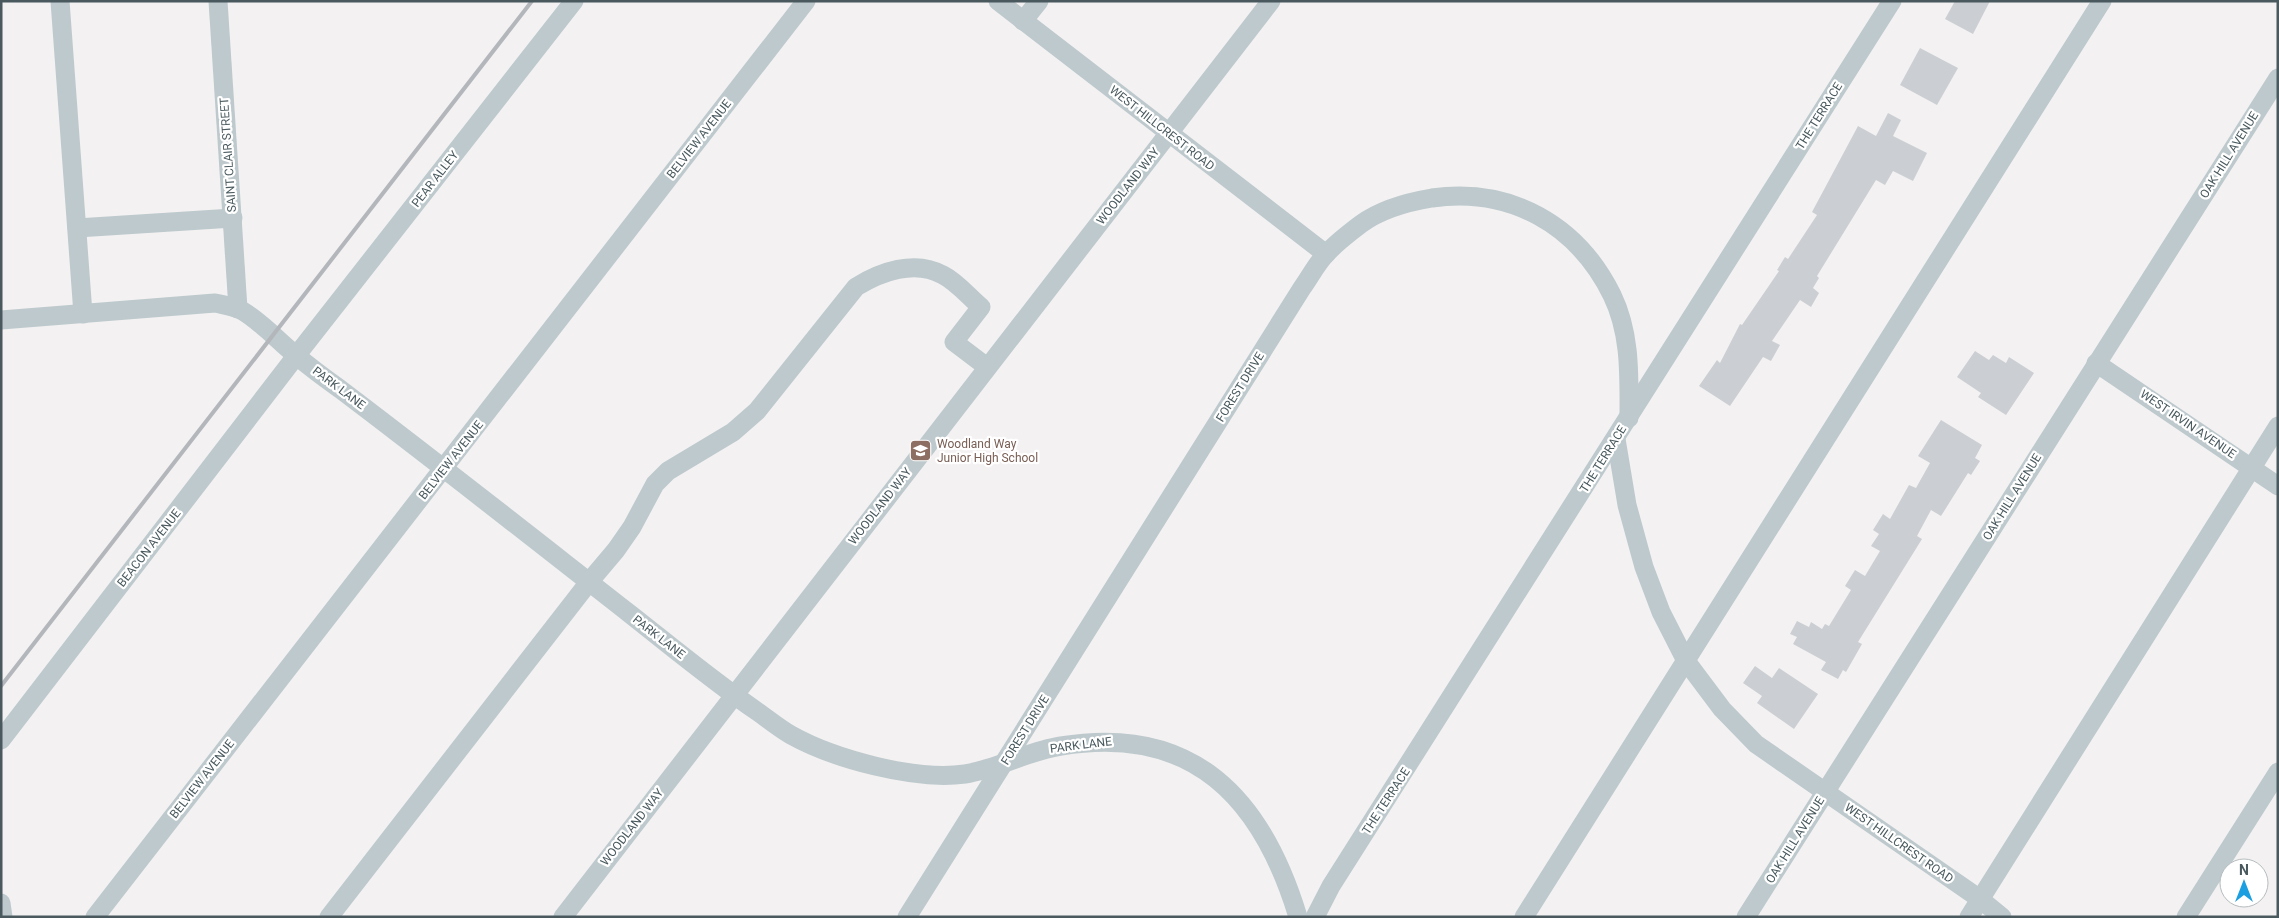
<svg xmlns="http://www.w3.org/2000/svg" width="2279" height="918" font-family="Roboto,sans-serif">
<rect width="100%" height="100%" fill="#f3f1f1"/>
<g fill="#cbcfd3">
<path d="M1955,1h35l-17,33 -28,-15z"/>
<path d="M1920,48l38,20 -21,37 -37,-20z"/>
<path d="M1888,113l13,7 -8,16 34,17 -14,28 -20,-10 -8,14 -9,-5 -59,96 2,2 -6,10 6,5 -8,14 -11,-7 -28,41 8,4 -9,16 -8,-4 -33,49 -31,-20 18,-26 3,3 20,-39 2,1 37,-54 -2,-1 8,-13 3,2 29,-44 -5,-3 46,-86 18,10z"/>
<path d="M1975,351l14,9 4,-5 13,8 3,-6 25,16 -28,42 -28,-18 3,-4 -24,-16z"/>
<path d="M1941,420l41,25 -7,13 5,3 -9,14 -3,-2 -27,43 -10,-6 -14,26 5,3 -64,103 4,2 -16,28 -3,-2 -5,9 -17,-9 5,-8 -33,-18 4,-7 -7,-3 7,-13 12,6 2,-5 11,7 3,-5 4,2 22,-36 -6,-4 10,-16 10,6 15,-25 -9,-5 8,-12 -6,-4 10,-16 7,5 19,-34 7,3 14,-25 -12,-7z"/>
<path d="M1755,666l17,12 7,-10 39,26 -24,35 -37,-26 5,-7 -19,-13z"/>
</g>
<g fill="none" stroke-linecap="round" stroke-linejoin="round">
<g stroke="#bdc9cd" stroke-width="19">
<path d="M60,1l23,313"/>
<path d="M218,1l20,308"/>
<path d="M998,1l328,253"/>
<path d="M1023,21l16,-20"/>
<path d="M77,228l156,-10"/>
<path d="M1,320l214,-17c9,2 18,3 26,7 21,12 38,32 57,47 13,11 28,22 42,32 98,74 194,150 290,225 42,33 84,68 128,98 10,7 21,16 33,23 43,24 124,46 174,39 32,-5 63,-23 96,-28 132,-22 201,52 237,171"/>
<path d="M2096,363l182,123"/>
<path d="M1616,439l11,66 17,62 17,45 25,49 36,48 34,35 224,155 22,18"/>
<path d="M1,740l295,-384 278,-355"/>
<path d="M1,903l2,14"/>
<path d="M95,917l711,-916"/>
<path d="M329,917l260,-335 27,-32 16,-23 23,-43 13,-13 65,-39 24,-21 99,-124c24,-15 59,-28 87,-12 14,7 26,22 38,32l-27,35 33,25"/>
<path d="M563,917l708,-916"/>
<path d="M907,917l395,-629c8,-11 15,-25 24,-34 10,-11 23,-21 35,-30 19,-14 47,-22 71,-26 78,-11 145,26 180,97 19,39 17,81 17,123"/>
<path d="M1315,917l16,-31 561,-885"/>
<path d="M1524,917l578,-916"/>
<path d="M1746,917l532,-839"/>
<path d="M1969,917l309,-491"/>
<path d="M2186,917l92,-145"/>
</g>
<path stroke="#b3b7bb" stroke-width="4" d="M1,686l531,-685"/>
</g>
<defs>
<symbol id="school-square" viewBox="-11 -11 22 22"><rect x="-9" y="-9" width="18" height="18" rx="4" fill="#8d6e63" stroke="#fff"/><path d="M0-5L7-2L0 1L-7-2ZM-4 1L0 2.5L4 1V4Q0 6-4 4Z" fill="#fff"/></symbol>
</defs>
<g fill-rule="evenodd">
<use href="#school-square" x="908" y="438" width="25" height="25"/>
</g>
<g text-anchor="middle" stroke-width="4.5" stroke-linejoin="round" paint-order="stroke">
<g font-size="12" fill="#49595e" stroke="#fff">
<text transform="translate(1819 116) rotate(-58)" y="4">THE TERRACE</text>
<text transform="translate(1162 128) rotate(38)" y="4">WEST HILLCREST ROAD</text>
<text transform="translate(699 139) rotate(-52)" y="4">BELVIEW AVENUE</text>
<text transform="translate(228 155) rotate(-94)" y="4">SAINT CLAIR STREET</text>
<text transform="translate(2229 155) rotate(-58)" y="4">OAK HILL AVENUE</text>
<text transform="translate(435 179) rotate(-52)" y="4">PEAR ALLEY</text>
<text transform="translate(1128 186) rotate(-52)" y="4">WOODLAND WAY</text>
<text transform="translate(1240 387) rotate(-58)" y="4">FOREST DRIVE</text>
<text transform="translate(339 388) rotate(37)" y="4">PARK LANE</text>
<text transform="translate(2188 424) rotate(34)" y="4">WEST IRVIN AVENUE</text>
<text transform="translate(1603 459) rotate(-58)" y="4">THE TERRACE</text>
<text transform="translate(451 460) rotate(-52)" y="4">BELVIEW AVENUE</text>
<text transform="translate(2012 497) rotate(-58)" y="4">OAK HILL AVENUE</text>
<text transform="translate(880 506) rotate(-52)" y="4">WOODLAND WAY</text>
<text transform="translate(149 548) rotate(-52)" y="4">BEACON AVENUE</text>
<text transform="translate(659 637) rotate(38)" y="4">PARK LANE</text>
<text transform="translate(1025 730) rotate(-58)" y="4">FOREST DRIVE</text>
<text transform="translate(1081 745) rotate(-7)" y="4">PARK LANE</text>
<text transform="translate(202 779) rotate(-52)" y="4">BELVIEW AVENUE</text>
<text transform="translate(1386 801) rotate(-57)" y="4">THE TERRACE</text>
<text transform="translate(632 827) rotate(-52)" y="4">WOODLAND WAY</text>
<text transform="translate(1795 840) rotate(-58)" y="4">OAK HILL AVENUE</text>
<text transform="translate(1899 843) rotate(35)" y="4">WEST HILLCREST ROAD</text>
</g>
<g font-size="12" fill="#785e54" stroke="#fff" text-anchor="start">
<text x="937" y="448">Woodland Way<tspan x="937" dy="14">Junior High School</tspan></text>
</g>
</g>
<rect width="2279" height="918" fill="none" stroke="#49595e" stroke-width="5"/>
<g transform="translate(2244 883)"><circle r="24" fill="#ffffff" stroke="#b6bdbf"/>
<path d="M0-4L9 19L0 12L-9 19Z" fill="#1c9fe1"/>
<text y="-8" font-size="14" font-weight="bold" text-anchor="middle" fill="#49595e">N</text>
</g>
</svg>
